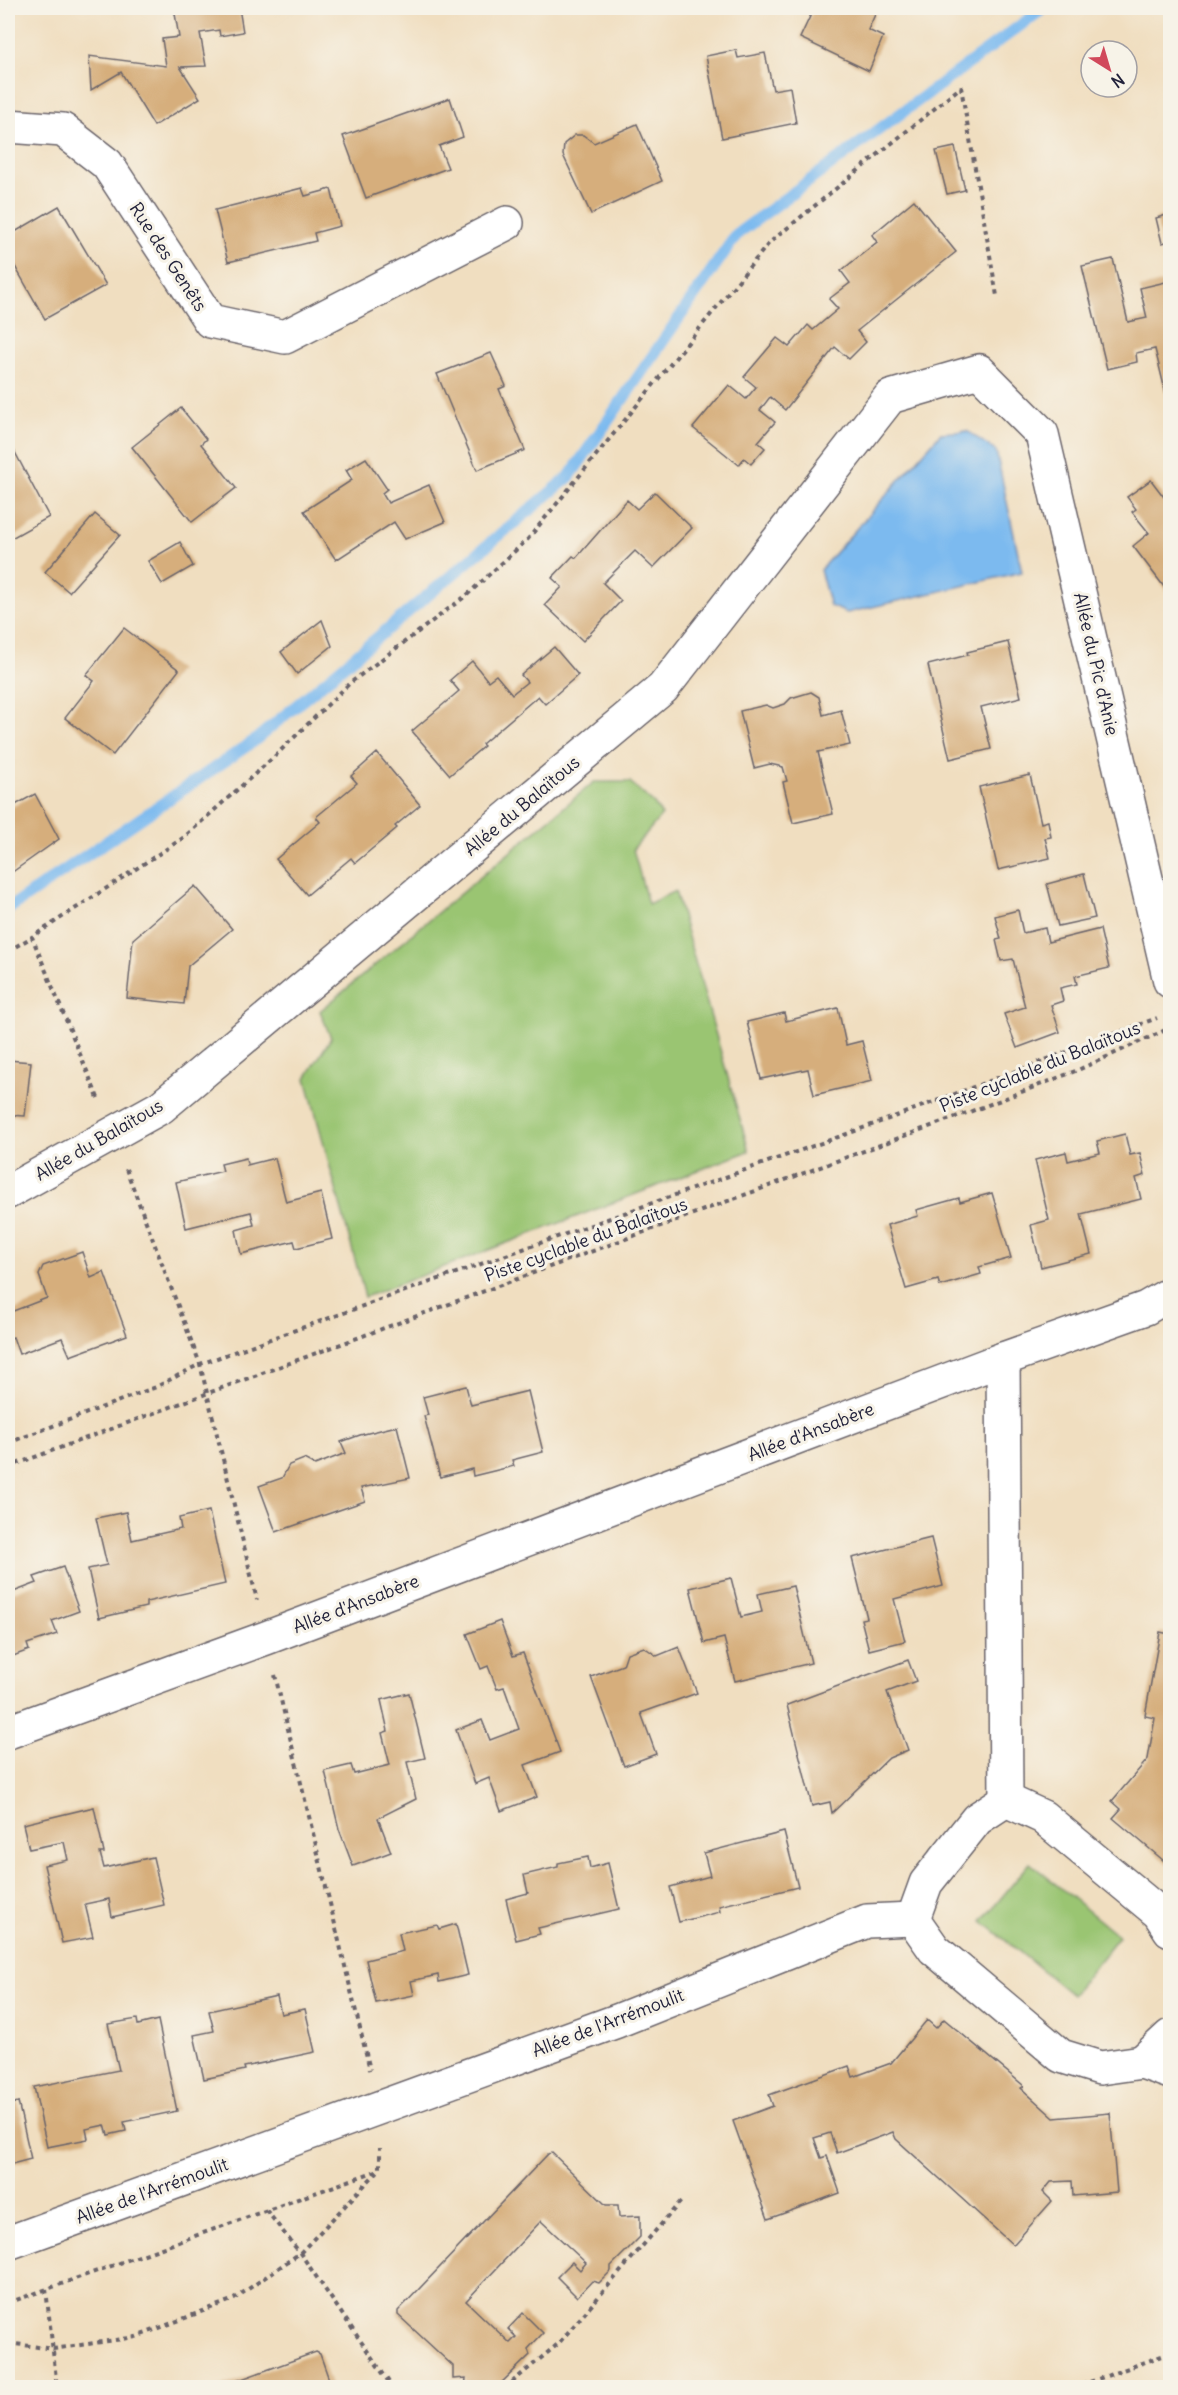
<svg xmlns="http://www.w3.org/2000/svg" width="1178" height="2395" font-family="Delius,sans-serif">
<rect width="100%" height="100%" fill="#f7f3e8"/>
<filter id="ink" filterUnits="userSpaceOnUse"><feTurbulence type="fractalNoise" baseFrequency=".0167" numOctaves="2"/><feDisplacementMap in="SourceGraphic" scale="12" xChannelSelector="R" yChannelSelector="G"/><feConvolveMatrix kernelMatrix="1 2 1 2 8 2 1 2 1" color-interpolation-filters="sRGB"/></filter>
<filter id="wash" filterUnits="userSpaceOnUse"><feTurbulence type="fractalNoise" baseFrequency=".008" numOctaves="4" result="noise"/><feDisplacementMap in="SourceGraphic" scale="24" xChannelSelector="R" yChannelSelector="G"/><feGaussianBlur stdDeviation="1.35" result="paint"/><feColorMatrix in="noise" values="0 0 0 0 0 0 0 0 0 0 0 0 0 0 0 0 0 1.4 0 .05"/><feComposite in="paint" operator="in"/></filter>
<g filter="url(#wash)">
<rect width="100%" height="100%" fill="#f0dec0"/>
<g fill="#9ac572" stroke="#5e7456" stroke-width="1.5">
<path d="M594,782h36l24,22 8,11 -29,34 15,55 27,-13 74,260 -384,146 -59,-219 25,-40 -11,-27z"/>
<path d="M1030,1863l89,73 -47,59 -90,-74z"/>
</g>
<path fill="#7bbaef" stroke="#4e6e95" stroke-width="1.5" d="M967,431l29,20 26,121 -175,41 -17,-7 -10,-36 121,-137z"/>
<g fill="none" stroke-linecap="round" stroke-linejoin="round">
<path stroke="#7bbaef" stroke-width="12" d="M8,909l246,-168 315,-264 168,-243 307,-226"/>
</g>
<g id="blocks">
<g fill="#d6ae7b">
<path d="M174,8h65l4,24 -23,4 -1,-6 -19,3 6,33 -26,1 20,31 -46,28 -33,-54 -30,18 -2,-34 77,10 -4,-27 17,-2z"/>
<path d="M814,8h64l-10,22 15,7 -14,34 -69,-33z"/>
<path d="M736,50l2,8 27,-5 8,37 17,-3 6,36 -74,15 -16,-82z"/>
<path d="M450,98l13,39 -24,9 9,22 -82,30 -23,-62z"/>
<path d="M637,124l25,57 -71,33 -28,-59 1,-11 11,-9h8l11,8z"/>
<path d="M955,147l10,43 -18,4 -11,-43z"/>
<path d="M302,188l3,8 26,-7 9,37 -26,7 2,8 -88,21 -13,-52z"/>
<path d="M914,200l42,52 -99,79 9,11 -17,17 -14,-12 -50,63 -15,-13 -10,13 15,12 -17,20 7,6 -14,16 -7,-6 -5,7 -46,-37 36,-43 17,14 10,-12 -12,-10 33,-39 12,9 19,-22 5,5 25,-21 -9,-10 21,-16 -9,-12 36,-29 -5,-7z"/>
<path d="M59,206l47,79 -61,34 -37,-65v-18z"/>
<path d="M1170,214v27l-8,2 -6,-25z"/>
<path d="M1113,259l15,63 19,-4 -7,-30 30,-7v130l-15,-62 -19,4 1,9 -30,7 -25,-103z"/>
<path d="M491,353l15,33 -7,3 26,61 -48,20 -40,-96z"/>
<path d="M181,408l25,31 -5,5 35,44 -44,34 -60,-75z"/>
<path d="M8,439l41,78 -41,23z"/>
<path d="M366,458l21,31 -5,4 6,10 41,-18 16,37 -40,17 -11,-17 -58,38 -32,-49 48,-31 -6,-10z"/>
<path d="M1151,480l19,25v85l-2,2 -35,-46 16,-13 -17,-21 4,-3 -9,-12z"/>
<path d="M655,492l37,36 -39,40 -18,-17 -32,32 18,18 -38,40 -38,-36 17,-18 -10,-9 21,-22 3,2 51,-58 10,9z"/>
<path d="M95,514l25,21 -51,57 -24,-20z"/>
<path d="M180,542l13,24 -31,18 -14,-23z"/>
<path d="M322,620l10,26 -35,28 -16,-22z"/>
<path d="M124,628l55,42 -66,85 -48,-37 29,-37 -8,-6z"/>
<path d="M1008,642l13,55 -40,10 10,42 -41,10 -22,-94 40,-10 -1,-3z"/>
<path d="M554,647l24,28 -33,29 -7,-8 -56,48 2,2 -34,29 -38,-44 47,-40 -9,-11 22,-19 16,20 8,-6 16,19 15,-12 -6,-7z"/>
<path d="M811,692l8,5 4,18 18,-5 9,35 -32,7 15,62 -40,9 -10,-41 4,-1 -4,-14 -13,-3 -16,4 -14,-57 26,-6 7,3 12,-4 6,-6z"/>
<path d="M377,753l43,52 -25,21 2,2 -42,35 -4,-5 -44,37 -31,-36 44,-37 -4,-5 41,-34 -6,-7z"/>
<path d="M1030,775l11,48 7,-2 3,16 -6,1 5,20 -52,12 -19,-83z"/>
<path d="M35,794l24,45 -48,34 -3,-6v-58z"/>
<path d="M1084,874l11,44 -37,8 -11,-42z"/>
<path d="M195,886l37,43 -44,37 -4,38 -57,-6 6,-59z"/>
<path d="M1018,910l5,23 22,-5 3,14 52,-13 9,39 -34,8 2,8 -17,4 3,13 -12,4 9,27 -43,16 -13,-34 21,-7 -12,-48 -12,2 -5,-21 5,-1 -6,-23z"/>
<path d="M838,1008l8,37 16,-4 10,40 -58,14 -6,-26 -47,10 -14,-57 37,-9 2,8z"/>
<path d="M8,1060l23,2 -6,54 -17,-1z"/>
<path d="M1125,1134l5,21 10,-2 5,22 -9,3 5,21 -60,15 10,40 -50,13 -10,-42 18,-5 -14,-60 31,-8 2,9 32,-8 -3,-12z"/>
<path d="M246,1158l1,7 28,-7 11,44 35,-9 11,46 -36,9 -2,-7 -53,13 -5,-24 18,-5 -3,-13 -65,16 -10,-46 47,-11 -2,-7z"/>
<path d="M992,1193l19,65 -32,9 2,7 -41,12 -2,-6 -32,9 -19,-64 31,-9 -2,-6 43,-12 1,4z"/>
<path d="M82,1252l9,26 13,-6 23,63 -57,21 -8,-18 -43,16 -6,-17 -5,2v-26l39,-15 -8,-23 4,-9z"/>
<path d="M466,1386l5,19 57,-14 15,61 -31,8 2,6 -41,10 -1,-7 -32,8 -16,-61 4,-1 -5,-18z"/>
<path d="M397,1426l13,52 -49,10 4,13 -89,31 -17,-46 23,-8 7,-13 15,-6 11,6 31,-12 -5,-11 19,-7z"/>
<path d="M209,1511l16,73 -79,18v5l-47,11 -11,-49 19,-4 -11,-47 30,-6 6,28 49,-11 -2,-11z"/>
<path d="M931,1538l12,48 -49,13 11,42 -36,9 -8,-31 6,-1 -15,-60z"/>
<path d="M63,1567l16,44 -27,10 5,13 -30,10 2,6 -21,8v-64l29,-11 -3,-6z"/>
<path d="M731,1578l10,39 21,-5 -4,-18 35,-8 18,77 -76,18 -11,-43 -20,5 -14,-55z"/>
<path d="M500,1621l13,35 10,-3 37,99 -35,13 12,32 -36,14 -12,-33 -14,6 -19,-54 26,-10 8,20 29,-11 -15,-42 -7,2 -9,-23 -7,3 -14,-35z"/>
<path d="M1160,1632l10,2v232l-57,-48 8,-9 -9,-8 36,-42 7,-41 -10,-2z"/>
<path d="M644,1647l13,9 22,-9 18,46 -56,20 15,41 -32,12 -33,-89 32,-12 4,-12z"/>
<path d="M908,1660l8,21 -29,11 21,58 -19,8 -57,55 -2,-11 -18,4 -25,-101z"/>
<path d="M409,1693l16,65 -18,4 9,37 -38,19 13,34 -38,14 -14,-37 -14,-58 26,-6 3,9 36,-9 -8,-32 6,-2 -7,-31z"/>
<path d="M94,1807l10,46h-4l4,15 49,-11 11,48 -52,12 -3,-18 -24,5 8,33 -31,6 -18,-78 24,-5 -4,-18 -35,7 -6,-25z"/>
<path d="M784,1832l14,55 -79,19 1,6 -41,10 -9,-35 40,-11 -6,-23z"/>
<path d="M588,1857l2,11 18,-5 11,46 -81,19 2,6 -24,6 -10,-41 22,-6 -4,-18 34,-8v-4z"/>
<path d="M456,1924l12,51 -29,7 -1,-7 -27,6 3,14 -38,8 -10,-43 37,-9 -4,-18 38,-8 2,4z"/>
<path d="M277,1996l4,18 24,-5 10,43 -71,15 1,3 -41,9 -10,-44 20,-4 -5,-20z"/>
<path d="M137,2019l1,6 20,-5 19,91 -53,11 2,9 -18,4 -3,-10 -19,4 2,10 -41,8 -13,-60 85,-17 -11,-46z"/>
<path d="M944,2019l80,67 -3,2 33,30 56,-5 7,79 -44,4 -1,-15 -21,1 -8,10 9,9 -39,44 -117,-106 -3,-7 -56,21 -7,-20 -16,5 7,20 6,-2 13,37 -72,26 -35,-98 40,-15 -4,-11 80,-29 4,11 38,-14 36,-43 9,8z"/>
<path d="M18,2102l13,57 -23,6v-60z"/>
<path d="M552,2153l54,52h12l1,12 21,-1v21l-29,29v5l-12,12 -7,-2 -15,16 -20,-20 15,-15 8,8 6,-7 -45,-42 -75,80 44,42 6,-6 -8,-8 15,-16 20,20 -15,16 2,6 -34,33h-31l1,-10 -13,1v-13l-55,-51v-4l150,-157z"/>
<path d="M316,2352l4,2 12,34h-115z"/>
</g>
</g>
</g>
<g filter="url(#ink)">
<use href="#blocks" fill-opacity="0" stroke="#6a646a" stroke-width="1.5"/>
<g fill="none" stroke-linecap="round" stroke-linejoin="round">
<defs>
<g id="minor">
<path d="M8,126l55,4 44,34 103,157 75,16 222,-114"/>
<path d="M8,1192l153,-85 502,-419 227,-291 89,-26 63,63 128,547"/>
<path d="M1003,1359l143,-51 24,-14"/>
<path d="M8,1732l258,-94 737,-279 3,441"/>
<path d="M1006,1800l37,17 116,96 11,17"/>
<path d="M913,1919l21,30 127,107 39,12 42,-6 28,10"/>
<path d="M913,1919l13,-36 51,-64 29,-19"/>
<path d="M1142,2062l28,-26"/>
<path d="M8,2243l609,-222 250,-100 46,-2"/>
</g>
</defs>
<use href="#minor" stroke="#6a646a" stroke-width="36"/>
<g stroke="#6a646a" stroke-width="4" stroke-dasharray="4.5 4.5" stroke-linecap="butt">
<path d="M8,951l24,-14"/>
<path d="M98,1098l-66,-161 151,-99 91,-81 76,-74 117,-88 61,-56 241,-296 192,-156 36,209"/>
<path d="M126,1169l74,195 57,236"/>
<path d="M8,1443l148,-56 44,-23 683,-243 274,-103"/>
<path d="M8,1467l972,-359 98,-38 92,-42"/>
<path d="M275,1675l95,395"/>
<path d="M266,2210l34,43 93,135"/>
<path d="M46,2289l11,99"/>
<path d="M8,2303l371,-133"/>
<path d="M8,2343l45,6 83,-12 98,-38 66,-46 80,-84v-21"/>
<path d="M505,2388l53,-44 124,-144"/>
<path d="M1073,2388l97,-35"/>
</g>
<use href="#minor" stroke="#fff" stroke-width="33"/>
</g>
</g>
<g text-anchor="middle" stroke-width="6" stroke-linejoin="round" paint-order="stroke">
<g font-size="18" fill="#22223b" stroke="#f7f3e8">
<text transform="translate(168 257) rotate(57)" y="6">Rue des Genêts</text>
<text transform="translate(1096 664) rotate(77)" y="6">Allée du Pic d'Anie</text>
<text transform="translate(522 806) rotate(-40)" y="6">Allée du Balaïtous</text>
<text transform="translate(1040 1067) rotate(-22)" y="6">Piste cyclable du Balaïtous</text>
<text transform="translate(99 1140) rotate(-30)" y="6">Allée du Balaïtous</text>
<text transform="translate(586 1240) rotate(-20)" y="6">Piste cyclable du Balaïtous</text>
<text transform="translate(811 1432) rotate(-21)" y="6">Allée d'Ansabère</text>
<text transform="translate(356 1604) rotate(-21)" y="6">Allée d'Ansabère</text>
<text transform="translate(608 2023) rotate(-21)" y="6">Allée de l'Arrémoulit</text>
<text transform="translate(152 2191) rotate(-20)" y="6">Allée de l'Arrémoulit</text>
</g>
</g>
<rect width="1178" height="2395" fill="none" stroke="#f7f3e8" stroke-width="30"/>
<g transform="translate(1109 69) rotate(143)"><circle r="28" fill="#f7f3e8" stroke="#a29fa3" stroke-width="1.5"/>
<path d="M0-4.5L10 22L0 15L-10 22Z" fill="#d1495b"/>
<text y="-9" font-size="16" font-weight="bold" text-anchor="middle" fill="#22223b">N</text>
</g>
</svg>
